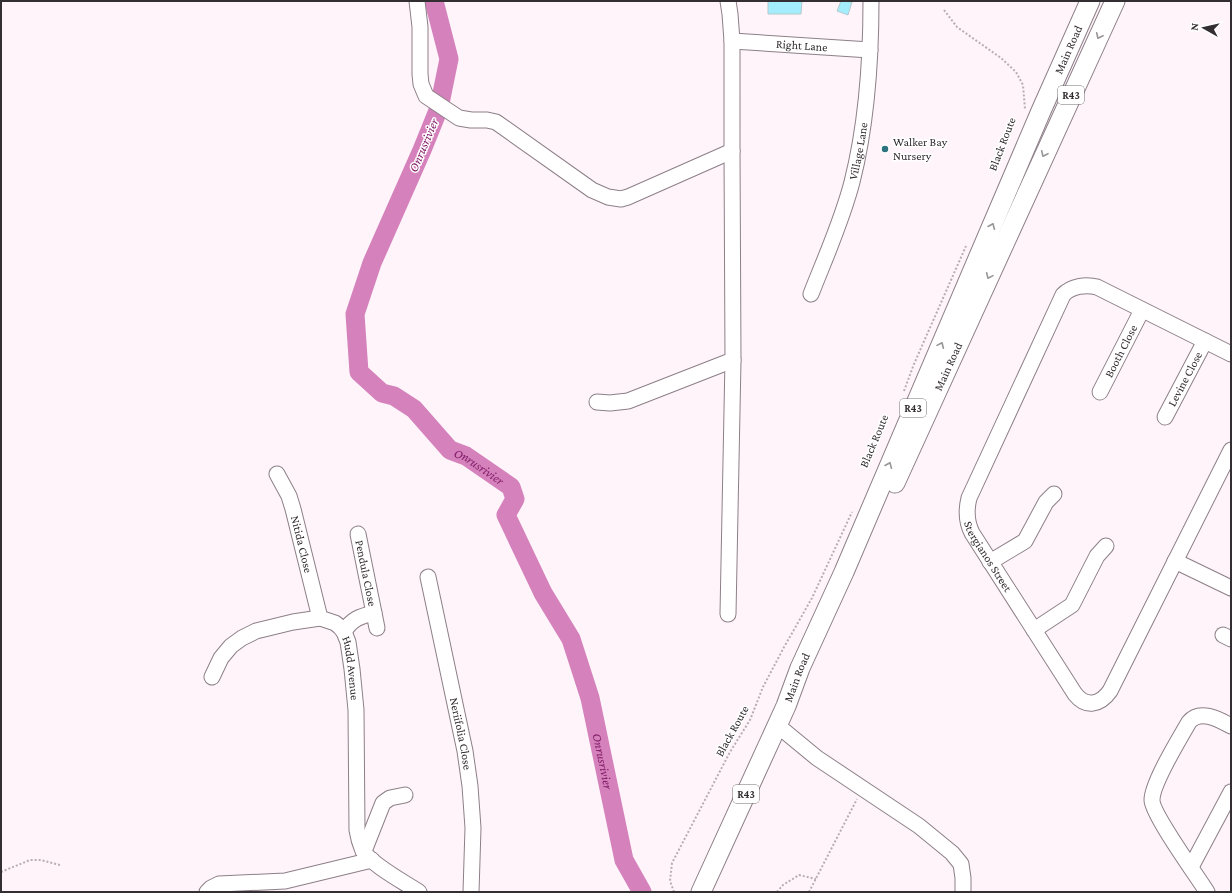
<svg xmlns="http://www.w3.org/2000/svg" width="1232" height="893" font-family="'Crimson Pro',serif">
<rect width="100%" height="100%" fill="#fef4fa"/>
<g fill="none" stroke-linecap="round" stroke-linejoin="round">
<path stroke="#d581bb" stroke-width="19" id="s1" d="M434,1l15,58 -10,49 -17,42 -50,113 -17,51 4,58 23,21 12,3 20,13 36,41 16,6 45,31 4,12 -9,16 37,78 28,46 19,59 34,162 18,32"/>
</g>
<g fill="#a3edfc" stroke="#b6c9cd">
<path d="M768,1h34l-1,13h-33z"/>
<path d="M841,1l11,1 -4,13 -11,-4z"/>
</g>
<g fill="none" stroke-linecap="round" stroke-linejoin="round">
<defs>
<g id="minor">
<path d="M417,1l3,26v47l1,10 5,12 33,22 12,2h16l9,2 96,68 16,7 13,2 7,-2 104,-46"/>
<path id="s2" d="M732,41l138,9"/>
<path id="s3" d="M811,294c14,-36 31,-73 41,-112 15,-59 19,-120 19,-181"/>
<path id="s4" d="M1231,354l-134,-67c-11,-3 -26,-1 -34,8l-94,203c-3,12 -3,23 3,35l103,161c11,14 25,11 35,-3l121,-241"/>
<path id="s5" d="M1100,392l42,-82"/>
<path d="M597,402l13,1 18,-2 105,-41 -1,-209v-110l-2,-27 -2,-13"/>
<path id="s6" d="M1165,417l40,-76"/>
<path id="s7" d="M277,474l12,22 4,13 27,109"/>
<path id="s8" d="M358,534l19,94"/>
<path d="M1175,561l56,27"/>
<path d="M990,562l35,-21 21,-39 8,-8"/>
<path id="s9" d="M428,577l37,174 5,35 3,42 -2,64"/>
<path d="M728,614l5,-254"/>
<path d="M1034,630l38,-25 25,-49 9,-10"/>
<path d="M344,632c7,-13 17,-16 30,-19"/>
<path d="M1223,635l8,4"/>
<path id="s10" d="M212,677l9,-19 10,-12 11,-8 14,-7 37,-9 27,-4 15,5 5,4 4,5 4,10 4,27 4,41 1,120c1,7 3,14 6,21 9,14 41,31 56,41"/>
<path d="M777,725l40,33 102,68 33,27 9,11 2,14v14"/>
<path d="M364,851l19,-48 7,-5 15,-3"/>
<path d="M1191,867l40,-75"/>
<path d="M207,892l4,-4 8,-4 66,-3 87,-21"/>
<path d="M1207,892c-10,-16 -55,-78 -55,-92 0,-17 28,-62 37,-78 11,-13 29,-3 42,4"/>
</g>
<g id="major">
<path id="s11" d="M895,483l220,-482"/>
<path id="s12" d="M701,892l85,-186 14,-38 44,-96 197,-461 49,-110"/>
</g>
</defs>
<use href="#minor" stroke="#8d7f88" stroke-width="17"/>
<use href="#major" stroke="#8d7f88" stroke-width="21"/>
<g stroke="#b6aeb3" stroke-width="2" stroke-dasharray="2 2" stroke-linecap="butt">
<path d="M944,10l13,17 44,31 15,14 7,13 2,24"/>
<path d="M904,391l10,-27 52,-118"/>
<path d="M1,872l29,-12h11l19,5"/>
<path d="M674,892l-4,-11 2,-18 58,-111 20,-32 13,-33 20,-38 29,-51 40,-86"/>
<path d="M777,892l6,-7 16,-10 17,4"/>
<path d="M809,892l48,-93"/>
</g>
<use href="#minor" stroke="#fff" stroke-width="15"/>
<use href="#major" stroke="#fff" stroke-width="19"/>
</g>
<defs><path id="oneway-chevron" d="M-2-3.5L2.5 0L-2 3.5" fill="none" stroke-width="1.6" stroke-linecap="round" stroke-linejoin="round"/></defs>
<g stroke="#999698">
<use href="#oneway-chevron" transform="translate(1099 36) rotate(115)"/>
<use href="#oneway-chevron" transform="translate(1044 154) rotate(115)"/>
<use href="#oneway-chevron" transform="translate(992 226) rotate(-67)"/>
<use href="#oneway-chevron" transform="translate(989 276) rotate(114)"/>
<use href="#oneway-chevron" transform="translate(941 345) rotate(-66)"/>
<use href="#oneway-chevron" transform="translate(889 465) rotate(-67)"/>
</g>
<circle fill="#2c727f" stroke="#fff" stroke-width="1.5" cx="885" cy="149" r="4"/>
<g text-anchor="middle" stroke-width="3" stroke-linejoin="round" paint-order="stroke">
<g fill="#fff" stroke="#706d6f" stroke-width="1">
<rect x="1058" y="86" width="26" height="18" rx="3"/>
<rect x="900" y="399" width="26" height="18" rx="3"/>
<rect x="733" y="785" width="26" height="18" rx="3"/>
</g>
<g font-size="11" font-weight="bold" fill="#332e31">
<text x="1071" y="99">R43</text>
<text x="913" y="412">R43</text>
<text x="746" y="798">R43</text>
</g>
<g font-size="12" fill="#332e31" stroke="#fff">
<text dy="4" stroke="none"><textPath href="#s2" startOffset="70">Right Lane</textPath></text>
<text dy="4" stroke="none"><textPath href="#s12" startOffset="919">Main Road</textPath></text>
<text transform="translate(1002 144) rotate(-69)" y="4">Black Route</text>
<text dy="4" stroke="none"><textPath href="#s3" startOffset="151">Village Lane</textPath></text>
<text dy="4" stroke="none"><textPath href="#s5" startOffset="46">Booth Close</textPath></text>
<text dy="4" stroke="none"><textPath href="#s11" startOffset="128">Main Road</textPath></text>
<text dy="4" stroke="none"><textPath href="#s6" startOffset="43">Levine Close</textPath></text>
<text transform="translate(874 441) rotate(-67)" y="4">Black Route</text>
<text dy="4" stroke="none"><textPath href="#s7" startOffset="75">Nitida Close</textPath></text>
<text dy="4" stroke="none"><textPath href="#s4" startOffset="474">Stergianos Street</textPath></text>
<text dy="4" stroke="none"><textPath href="#s8" startOffset="40">Pendula Close</textPath></text>
<text dy="4" stroke="none"><textPath href="#s10" startOffset="197">Hudd Avenue</textPath></text>
<text dy="4" stroke="none"><textPath href="#s12" startOffset="235">Main Road</textPath></text>
<text transform="translate(732 731) rotate(-61)" y="4">Black Route</text>
<text dy="4" stroke="none"><textPath href="#s9" startOffset="160">Neriifolia Close</textPath></text>
</g>
<g font-size="12" fill="#332e31" stroke="#fff" text-anchor="start">
<text x="893" y="146">Walker Bay<tspan x="893" dy="14">Nursery</tspan></text>
</g>
<g font-size="13" font-style="italic" fill="#821e6a" stroke="#fff">
<text transform="translate(423 145) rotate(-67)" y="5">Onrusrivier</text>
<text dy="5" stroke="none"><textPath href="#s1" startOffset="546">Onrusrivier</textPath></text>
<text dy="5" stroke="none"><textPath href="#s1" startOffset="882">Onrusrivier</textPath></text>
</g>
</g>
<rect width="1232" height="893" fill="none" stroke="#332e31" stroke-width="4"/>
<g transform="translate(1204 28) rotate(278)" stroke="#ffffff" stroke-width="3" paint-order="stroke">
<path d="M0-3L7 15L0 10L-7 15Z" fill="#332e31"/>
<text y="-6" font-size="11" font-weight="bold" text-anchor="middle" fill="#332e31">N</text>
</g>
</svg>
